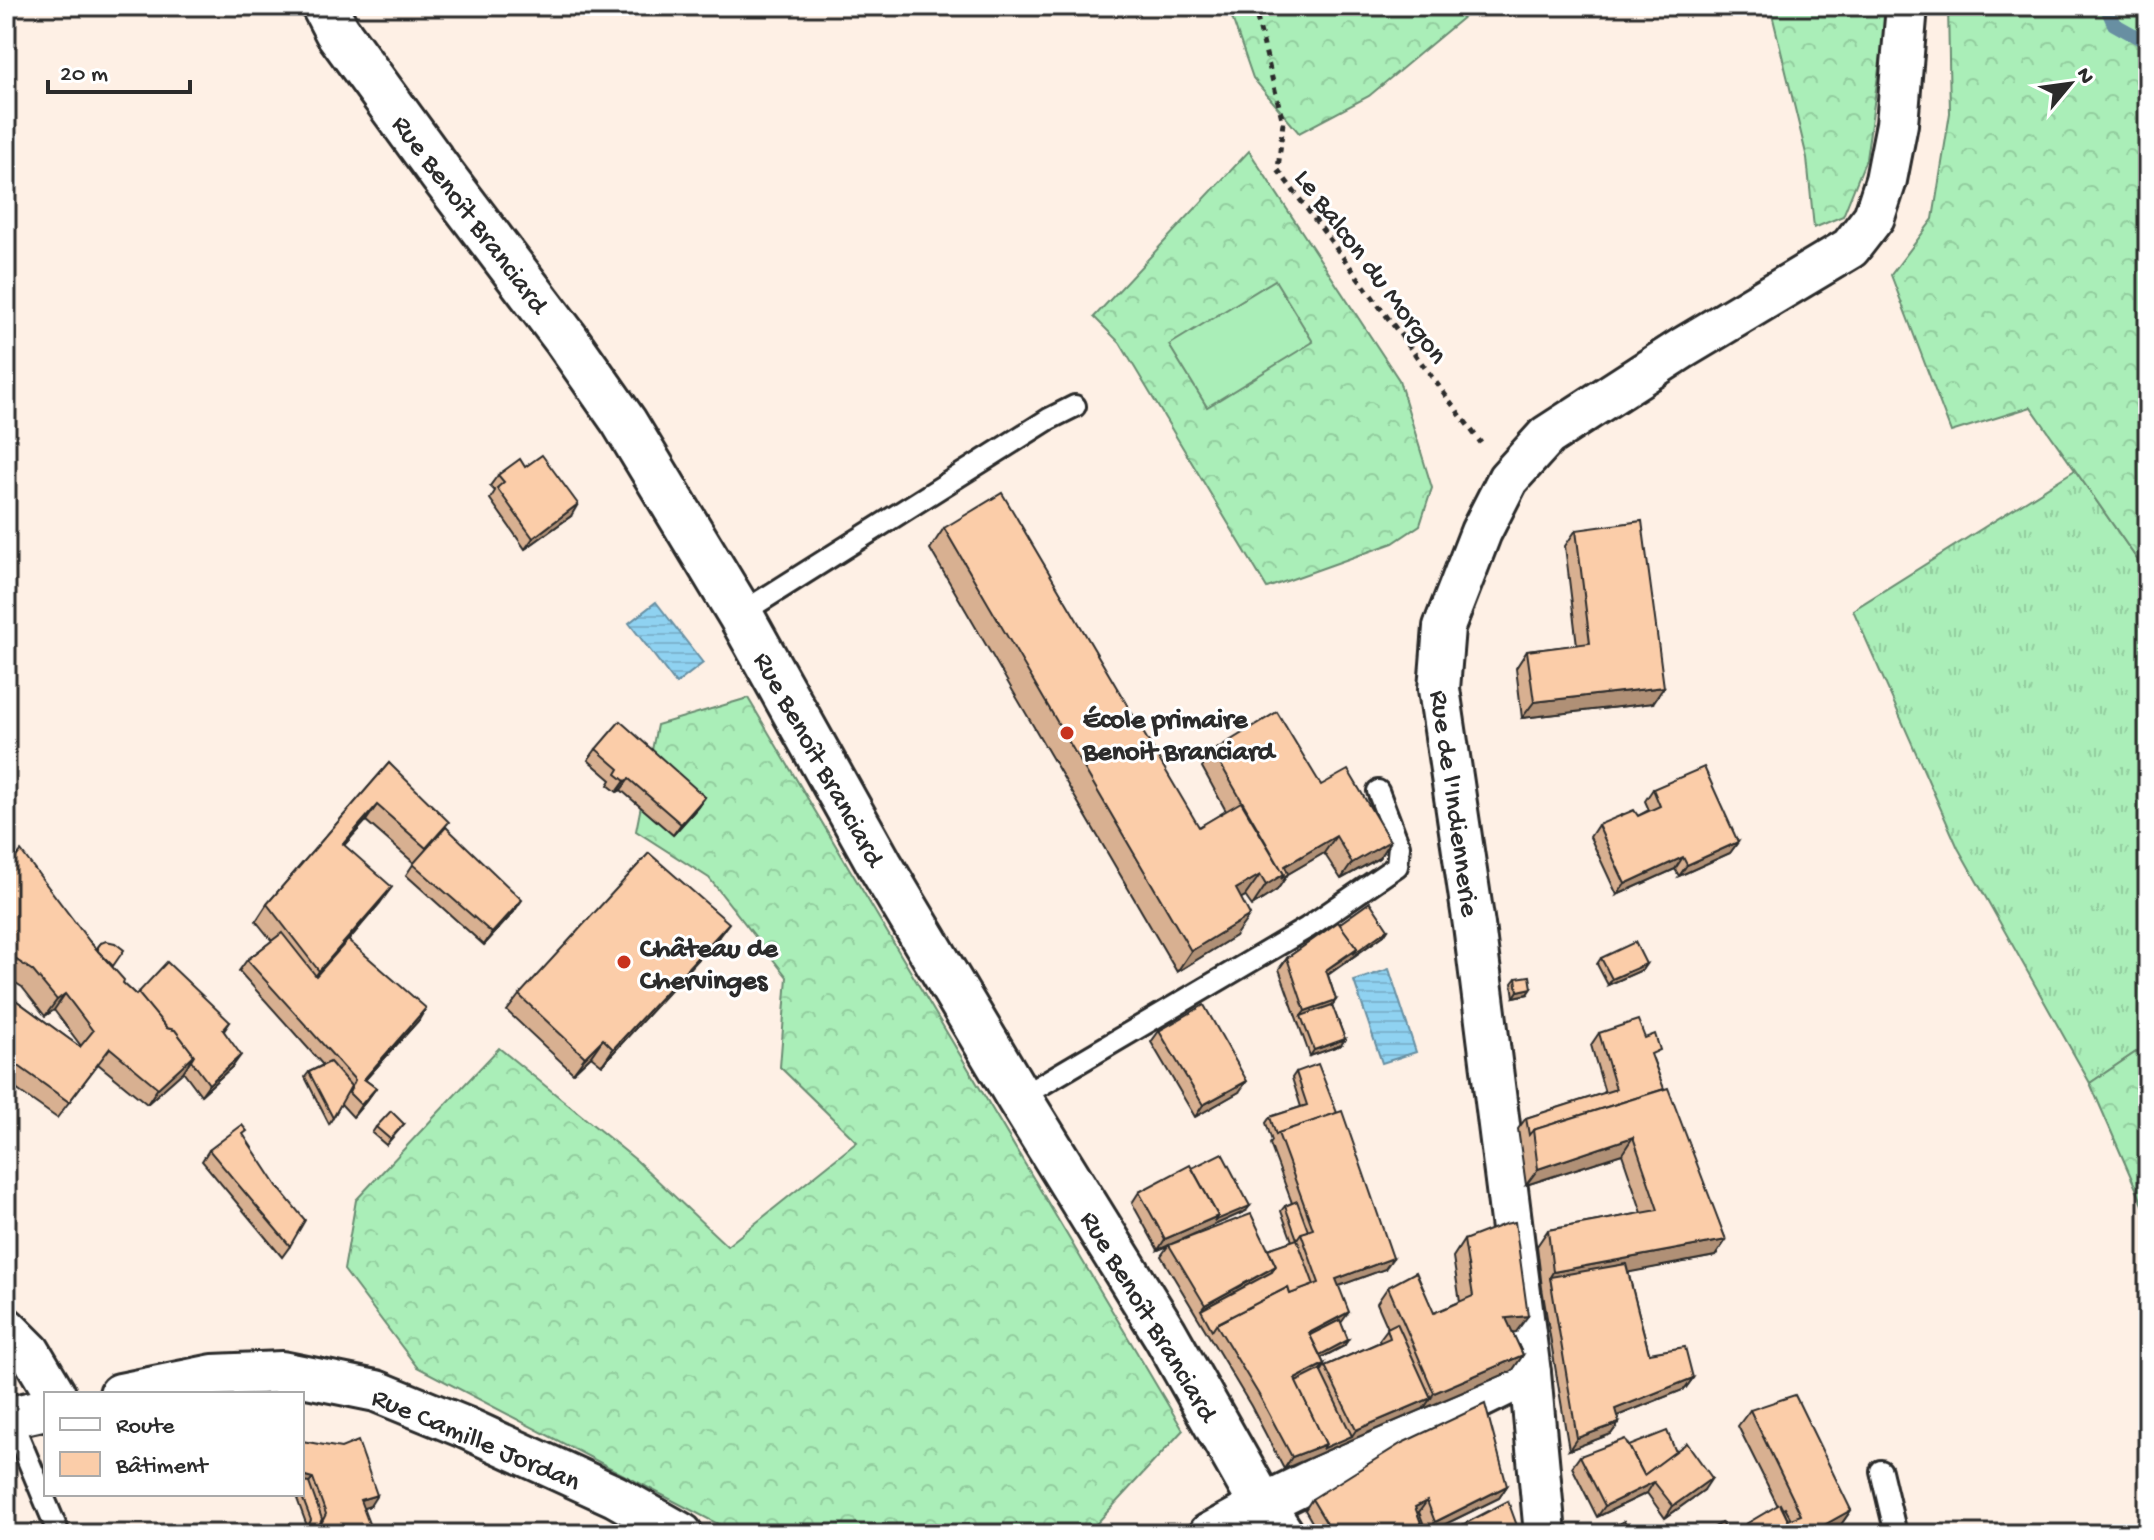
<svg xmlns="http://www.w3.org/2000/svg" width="2154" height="1540" font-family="'Gochi Hand',sans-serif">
<defs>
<pattern id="grass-tufts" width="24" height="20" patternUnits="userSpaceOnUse" patternTransform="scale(2)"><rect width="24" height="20" fill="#aaeeb8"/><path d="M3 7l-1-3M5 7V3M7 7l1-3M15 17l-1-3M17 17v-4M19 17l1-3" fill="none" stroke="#92cc9e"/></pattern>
<pattern id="forest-crowns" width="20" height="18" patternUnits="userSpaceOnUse" patternTransform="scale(2)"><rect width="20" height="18" fill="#aaeeb8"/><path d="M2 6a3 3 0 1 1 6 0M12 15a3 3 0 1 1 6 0" fill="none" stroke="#92cc9e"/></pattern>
<pattern id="water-rules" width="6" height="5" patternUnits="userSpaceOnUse" patternTransform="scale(2)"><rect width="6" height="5" fill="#8fd2f1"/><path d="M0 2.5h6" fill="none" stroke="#7cb4cf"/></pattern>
</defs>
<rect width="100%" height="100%" fill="#fef0e5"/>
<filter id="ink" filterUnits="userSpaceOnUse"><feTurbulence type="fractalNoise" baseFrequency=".0125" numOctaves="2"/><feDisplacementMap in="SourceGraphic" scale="16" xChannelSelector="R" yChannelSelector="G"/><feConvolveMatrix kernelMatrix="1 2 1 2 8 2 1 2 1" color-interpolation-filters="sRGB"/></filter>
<g filter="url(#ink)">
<path fill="url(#grass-tufts)" stroke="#6a8c72" stroke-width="2" d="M2075,470l73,105v469l-58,39 -132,-235 -105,-238z"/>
<g fill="url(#forest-crowns)" stroke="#6a8c72" stroke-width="2">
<path d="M1228,6h249l-108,90 -70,37 -46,-55z"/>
<path d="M1770,6h118l-22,153 -23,57 -29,12 -7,-70z"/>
<path d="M1948,6h200v395l-6,2 6,17v155l-117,-168 -80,25 -60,-157 42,-56 17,-106z"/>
<path d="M1249,151l150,229 33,108 -12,37 -27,18 -126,45 -147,-245 -26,-26z"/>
<path d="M748,698l435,732 -96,104h-350l-320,-167 -73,-97 12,-70 143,-152 137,112 91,86 130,-104 -77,-75 7,-90 -78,-99 -73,-47 21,-106z"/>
<path d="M2148,1044v172l-58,-133z"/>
</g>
<path fill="#aaeeb8" stroke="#6a8c72" stroke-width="2" d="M1275,280l38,62 -106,65 -38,-62z"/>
<g fill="url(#water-rules)" stroke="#678fa2" stroke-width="2">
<path d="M656,602l47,61 -27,21 -47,-61z"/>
<path d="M1389,969l27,83 -34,11 -28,-82z"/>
</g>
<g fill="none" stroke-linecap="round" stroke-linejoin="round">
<path stroke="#678fa2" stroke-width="14" d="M2106,6l8,18 34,19"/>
<defs>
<g id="lane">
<path d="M740,614l309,-195 26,-13"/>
<path d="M1019,1098l288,-170 90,-62 2,-20 -21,-55"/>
<path d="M10,1417l49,117"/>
<path d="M1881,1471l15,63"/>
</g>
<g id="street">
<path d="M6,1328l24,24 25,42"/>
<path d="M120,1394l93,-19 69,-3 94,19 88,36 151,69 67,38"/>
<path d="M6,1418l40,-9"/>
<path d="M1209,1534l53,-29 268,-132"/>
<path d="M1545,1534l-15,-161 -56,-448 -35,-236 5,-62 37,-95 27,-53 39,-43 136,-88 167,-100 24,-31 12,-37 11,-56 10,-118"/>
</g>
<path id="secondary" d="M324,6l13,25 105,144 124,164 58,83 116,192 140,251 139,233 146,236 97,171 19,29"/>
</defs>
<use href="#lane" stroke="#2b2b2b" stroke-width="26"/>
<use href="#street" stroke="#2b2b2b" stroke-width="46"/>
<use href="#secondary" stroke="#2b2b2b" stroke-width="50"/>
<path stroke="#2b2b2b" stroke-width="5" stroke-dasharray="6 6" stroke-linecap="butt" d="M1254,6l29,116 -5,48 203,273"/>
<use href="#lane" stroke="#fff" stroke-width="20"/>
<use href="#street" stroke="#fff" stroke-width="40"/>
<use href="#secondary" stroke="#fff" stroke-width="44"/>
</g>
<g fill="#d8b091" stroke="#2b2b2b" stroke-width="2">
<path d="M498,475l73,41 -46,33 -35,-50 5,-8 -5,-5z"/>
<path d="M944,528l255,299 27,-16 -24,-44 11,-16 108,34 69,56 -11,17 -38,21 -17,-26 -36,21 -11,16 -25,16 -7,-10 -4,2 -6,38 -58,36 -247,-423z"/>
<path d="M1576,530l77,173 -131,15 -6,-50 11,-17 50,-6 -12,-99z"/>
<path d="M596,749l109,48 -8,11 -24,27 -52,-45 -4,2 -9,-7 3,-5 -23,-20z"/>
<path d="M389,763l57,64 68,85 -30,33 -78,-70 8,-12 -48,-42 -22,24 36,58 -32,38 71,79 -54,60 11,8 -8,11 -15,18 -12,-13 -12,20 -24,-47 4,-5 14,-7 -84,-94 8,-11 25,-19 -16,-20 11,-17z"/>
<path d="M1653,789l85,53 -8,11 -51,23 -4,-7 -58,26 -27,-58 8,-12 40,-9 11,-6 -4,-9z"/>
<path d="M6,869l84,73 6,7 5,-6 11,24 11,16 13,12 94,27 -6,9 9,35 -32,29 -18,-24 -36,33 -49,-40 -41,54 -51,-36v-89l74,54 1,-1 -27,-36 -9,6 -23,-29 -16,-10z"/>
<path d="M1339,924l49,5 -4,6 -56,40 8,25 -4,5 13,34 -4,6 -31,11 -31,-87 8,-11z"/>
<path d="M717,939l-115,126 -11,-9 -18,17 -66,-62 12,-16z"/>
<path d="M1601,958l45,6 -4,6 -34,15 -11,-21z"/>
<path d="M1516,978l16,10 -4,6 -14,3 -2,-14z"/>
<path d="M1159,1031l80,61 -44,25 -44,-75z"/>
<path d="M1599,1033l54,26 11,30 62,151 -11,16 -87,16 21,81 44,25 -8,11 -68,27 2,7 -8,11 -42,16 -27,-162 -5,-42 11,-16 94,-17 -20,-59 -96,31 -8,-56 8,-11 79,-25 -14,-48z"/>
<path d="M1296,1072l89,197 -47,17 3,37 7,17 -4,6 -23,12 3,6 -4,6 1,2 4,-6 55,-24 -1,-2 9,-12 -11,-25 11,-16 46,26 26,-11 -7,-45 11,-17 52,92h-4l11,23 -11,16 -228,98 -33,-63 -90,-150 7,-10 -10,4 -26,-47 7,-11 53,-24 54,43 -68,30 90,8 24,-8 -11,-30 4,-5 7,-3 -22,-59 2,-3 -6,-18 4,-6 31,-10 -9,-29z"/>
<path d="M404,1124l-18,21 -14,-12 4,-6z"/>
<path d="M244,1136l46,110 -8,11 -80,-96 7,-11z"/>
<path d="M1750,1410l101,100 -11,16 -14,8h-123h26l49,-28 -40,-80z"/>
<path d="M302,1441l68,65 -7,2 6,26h-66l4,-8 -11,-30 -9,-2h15z"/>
<path d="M1629,1446l47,6 28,38 -39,28 -18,-25 -50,24 -25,-50 8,-11z"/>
<path d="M1507,1486l-8,12 -72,35 -8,-21 -2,1 8,21h-106l-14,-24 7,-11z"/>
</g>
<g fill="#b09076" stroke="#2b2b2b" stroke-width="2">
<path d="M578,504l-7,12 -46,33 8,-11z"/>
<path d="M1664,687l-11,16 -131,15 12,-16z"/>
<path d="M629,779l-8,11 -4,2 8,-11z"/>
<path d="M705,797l-8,11 -24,27 8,-11z"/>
<path d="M377,805l-11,16 -35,39 12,-16z"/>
<path d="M1336,836l-12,17 -43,25 7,-4 -11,16 -25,16 14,-21 19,-19z"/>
<path d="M1390,841l-11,17 -38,21 11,-16z"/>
<path d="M1738,842l-8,11 -51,23 8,-11z"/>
<path d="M1683,857l-8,12 -58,26 8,-11z"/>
<path d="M1260,875l-15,21 -24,14 15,-21z"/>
<path d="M392,887l-12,16 -72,84 11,-16z"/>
<path d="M522,900l-8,12 -30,33 8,-12z"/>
<path d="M1250,915l-15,21 -58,36 14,-21z"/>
<path d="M729,923l-12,16 -115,126 11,-16z"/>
<path d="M1388,929l-4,6 -66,46 8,-11z"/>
<path d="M1646,964l-4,6 -34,15 4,-6z"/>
<path d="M1532,988l-4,6 -14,3 4,-6z"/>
<path d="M65,994l-11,16 -9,6 12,-16z"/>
<path d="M1336,1000l-8,11 -27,5 4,-5z"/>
<path d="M426,1008l-7,12 -63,70 8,-11z"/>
<path d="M603,1039l-12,17 -18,17 12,-16z"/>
<path d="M1345,1039l-4,6 -31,11 4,-6z"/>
<path d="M194,1055l-11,17 -36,32 11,-16z"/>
<path d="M241,1055l-8,11 -32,29 8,-11z"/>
<path d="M1247,1081l-8,11 -44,25 8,-12z"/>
<path d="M376,1088l-8,11 -15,18 8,-12z"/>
<path d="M1633,1137l-11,17 -96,31 12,-16z"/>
<path d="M1250,1206l-4,5 -88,39 7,-11 53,-23z"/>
<path d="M1726,1240l-11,16 -163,31 -2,-10 3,-5z"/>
<path d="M1393,1258l-8,11 -57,21 8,-11z"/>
<path d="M1276,1266l-8,12 -67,32 4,-5z"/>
<path d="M1349,1312l-8,11 -34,18 2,-8z"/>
<path d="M1528,1316l-12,16 -22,3 12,-17z"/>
<path d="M1348,1340l-4,6 -33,17 4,-6z"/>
<path d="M1523,1355l-11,16 -89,38 11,-16z"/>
<path d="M1324,1364l-8,12 -24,11 3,-8z"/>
<path d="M1693,1378l-8,11 -78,31 8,-11z"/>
<path d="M1431,1398l-8,11 -139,60 8,-12 34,-13 26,-8 4,-6z"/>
<path d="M1619,1423l-8,11 -42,16 8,-12z"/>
<path d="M302,1475l11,3 -8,11 -3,-1z"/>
<path d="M1712,1478l-8,12 -39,28 8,-12z"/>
<path d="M1654,1482l-7,11 -50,24 8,-11z"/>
<path d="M1507,1486l-8,12 -72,35 8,-11z"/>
<path d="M377,1495l-7,11 -18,6 8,-12z"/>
<path d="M1427,1501l-8,11 -12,6 8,-11z"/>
<path d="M1851,1510l-11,16 -14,8h-18z"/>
</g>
<g fill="#fbcda9" stroke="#2b2b2b" stroke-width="2">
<path d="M542,455l36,49 -45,34 -36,-50 7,-6 -6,-7 22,-16 5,8z"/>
<path d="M1002,493l197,334 42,-25 43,72 -18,11 -6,-10 -24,14 14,26 -59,36 -247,-423z"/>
<path d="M1642,521l22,166 -130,15 -7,-51 63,-8 -14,-113z"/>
<path d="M1277,712l44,73 27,-15 42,71 -38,22 -16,-27 -51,30 3,8 -7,5 3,-5 -71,-123z"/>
<path d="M620,721l85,76 -24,27 -52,-45 -4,2 -9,-7 3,-5 -23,-20z"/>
<path d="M389,763l60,59 -23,26 -49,-43 -34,39 49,43 -73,84 -52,-67z"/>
<path d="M1704,767l34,75 -51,23 -4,-8 -58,27 -27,-59 36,-15 4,6 22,-10 -7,-17z"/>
<path d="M446,827l76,73 -30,33 -79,-69z"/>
<path d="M21,851l69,91 34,38 -1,3 13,12 2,-3 29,36 8,2 19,25 -36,33 -48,-40 -41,54 -63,-45v-64l74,54 13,-16 -28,-37 -8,6 -24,-29 -27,-18v-84z"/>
<path d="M649,853l80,70 -116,126 -10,-10 -18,18 -66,-62z"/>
<path d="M1370,902l18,27 -35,25 4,-6 -18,-24z"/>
<path d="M1338,922l19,26 -31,22 10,30 -31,11 -18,-53z"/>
<path d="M282,933l34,43 32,-36 78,68 -62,71 12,9 -15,17 -12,-12 6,-13 -108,-120z"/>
<path d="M106,941l9,2 9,7 -11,16 -15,-15v-4l3,-4z"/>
<path d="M1635,942l11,22 -34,15 -11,-21z"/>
<path d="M167,962l63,60 -7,8 18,25 -32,29 -18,-24 3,-5 -19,-25 -8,-2 -29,-35z"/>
<path d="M1530,976l2,12 -14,3 -2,-13z"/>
<path d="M1204,1005l43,76 -44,24 -44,-74z"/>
<path d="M1332,1005l13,34 -31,11 -13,-34z"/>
<path d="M1638,1020l7,18 10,-4 5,16 -9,4 13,35 -131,41 -4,5 -3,-17 90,-29 -17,-56z"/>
<path d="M330,1062l21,24 -18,32 -24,-46z"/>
<path d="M1318,1064l19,49 -59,20 -2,2 -6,-18 37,-12 -11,-33z"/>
<path d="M1668,1088l58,152 -173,32 -5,-42 110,-20 -25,-73 -95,32 -5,-39z"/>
<path d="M391,1111l13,13 -14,15 -14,-12z"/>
<path d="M1342,1111l51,147 -57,21 13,33 -40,21 15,31 -29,15 31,65 -34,13 -33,-62 -43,-71 72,-37 2,7 29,-11 -18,-50 12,-4 -35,-96z"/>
<path d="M242,1125l5,6 -4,3 34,52 28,34 -15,26 -81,-96z"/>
<path d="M1222,1153l28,53 -36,15 4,-5 -26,-48z"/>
<path d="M1190,1165l28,51 -53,23 -26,-47z"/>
<path d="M1297,1201l11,30 -7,2 -4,6 -12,-33z"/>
<path d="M1251,1214l25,52 -71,39 -36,-60z"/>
<path d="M1515,1222l13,94 -22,2 17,37 -89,38 -46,-106 28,-15 18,41 39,-17 -9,-56 41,-16z"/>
<path d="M1297,1239l17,46 -24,9 -2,-7 -72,37 -4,6 -11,-20 71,-38 4,-6 -8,-17z"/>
<path d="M1626,1264l23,89 36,-6 8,31 -78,31 4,14 -42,15 -27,-161z"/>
<path d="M1340,1320l8,20 -28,15 -10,-20z"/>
<path d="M1397,1323l34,75 -75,32 -31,-64 65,-28 -3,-10z"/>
<path d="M1320,1370l32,66 -30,13 4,-5 -30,-62z"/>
<path d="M1795,1395l56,115 -43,24h-105l18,-11 8,11 51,-30 8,16 13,-5 -51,-105z"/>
<path d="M1485,1404l22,82 -72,36 -8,-21 -12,6 10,27h-92l-21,-35 90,-56z"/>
<path d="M1667,1431l9,21 -32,23 -15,-29z"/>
<path d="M1625,1439l19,36 43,-32 25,35 -39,28 -19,-24 -49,24 -25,-50z"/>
<path d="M302,1441l39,7 17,-7 19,54 -17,5 11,29 -2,5h-53l10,-20 -13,-36 -11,-3z"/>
<path d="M302,1482l7,1 13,36 -7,15h-10l6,-14 -10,-26z"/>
<path d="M1508,1501l12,33h-75z"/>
<path d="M1785,1508l6,11 -3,1 -5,-11z"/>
<path d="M1624,1521l6,13h-30z"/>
</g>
</g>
<g fill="#c8321e" stroke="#fff" stroke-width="3">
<circle cx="1067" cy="733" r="8"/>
<circle cx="624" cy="962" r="8"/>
</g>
<g text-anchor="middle" stroke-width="6" stroke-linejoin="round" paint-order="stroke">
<g font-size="28" fill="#2b2b2b" stroke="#fff">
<text transform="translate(472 213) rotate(53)" y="10">Rue Benoît Branciard</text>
<text transform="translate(1373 265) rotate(53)" y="10">Le Balcon du Morgon</text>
<text transform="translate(821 758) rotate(61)" y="10">Rue Benoît Branciard</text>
<text transform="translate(1457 803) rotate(82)" y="10">Rue de l'Indiennerie</text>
<text transform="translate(1151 1315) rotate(59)" y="10">Rue Benoît Branciard</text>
<text transform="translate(477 1437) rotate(23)" y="10">Rue Camille Jordan</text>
</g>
<g font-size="28" font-weight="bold" fill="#2b2b2b" stroke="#fff" text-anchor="start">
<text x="1083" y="727">École primaire<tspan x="1083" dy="32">Benoit Branciard</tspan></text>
<text x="640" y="956">Château de<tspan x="640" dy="32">Chervinges</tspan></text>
</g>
</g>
<rect width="2154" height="1540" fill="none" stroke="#fff" stroke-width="32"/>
<rect x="16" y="16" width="2122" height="1508" fill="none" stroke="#2b2b2b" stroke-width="3" filter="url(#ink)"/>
<rect x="44" y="1392" width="260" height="104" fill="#ffffff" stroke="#aaaaaa" stroke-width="2"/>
<rect x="60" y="1418" width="40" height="12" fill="#ffffff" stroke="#aaaaaa" stroke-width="2"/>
<text x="116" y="1432" font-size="24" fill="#2b2b2b">Route</text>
<rect x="60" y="1452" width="40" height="24" fill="#fbcda9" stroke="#aaaaaa" stroke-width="2"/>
<text x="116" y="1472" font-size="24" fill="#2b2b2b">Bâtiment</text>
<g transform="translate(2070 84) rotate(61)" stroke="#ffffff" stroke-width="6" paint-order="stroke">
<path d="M0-6L14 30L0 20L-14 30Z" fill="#2b2b2b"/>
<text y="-12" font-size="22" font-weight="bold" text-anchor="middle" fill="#2b2b2b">N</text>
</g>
<path d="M48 80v12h142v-12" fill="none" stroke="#2b2b2b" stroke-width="4"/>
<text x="60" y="80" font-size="24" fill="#2b2b2b" stroke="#ffffff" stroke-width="6" paint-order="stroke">20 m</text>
</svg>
